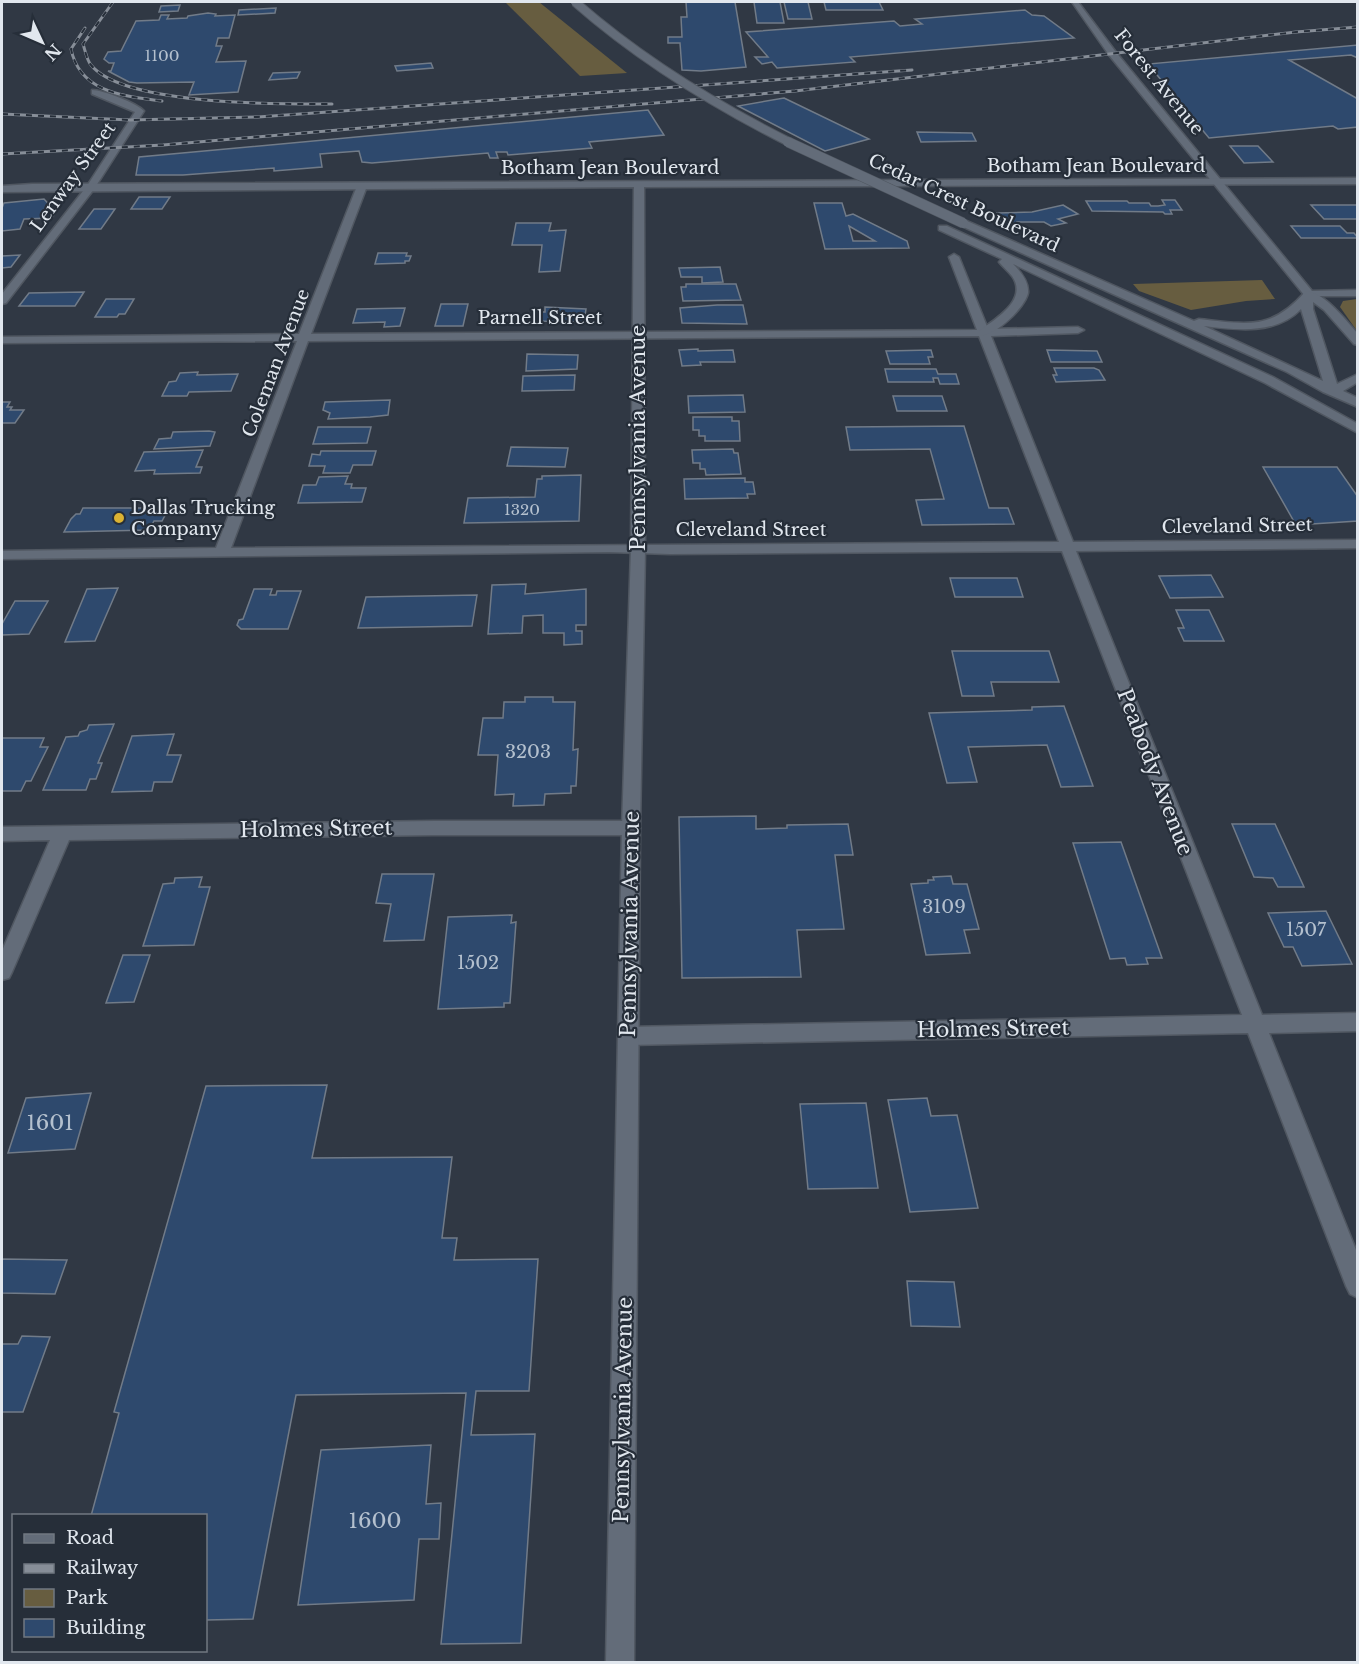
<svg xmlns="http://www.w3.org/2000/svg" width="1359" height="1664" font-family="'Libre Baskerville',serif">
<rect width="100%" height="100%" fill="#303844"/>
<g fill="#675d40">
<path d="M505,2h34l88,71 -47,3z"/>
<path d="M1262,280l13,19 -29,2 -55,9 -52,-19 -6,-7z"/>
<path d="M1357,299h1l-1,32 -17,-24 3,-6z"/>
</g>
<g fill="#2e496d" stroke="#717b88" stroke-width="1.5" fill-rule="evenodd">
<path d="M686,2h49l11,65 -45,4 -19,-1 -2,-27h-12v-6h14l-1,-20h6z"/>
<path d="M754,2h26l4,21h-27z"/>
<path d="M784,2h24l4,17h-24z"/>
<path d="M824,2h55l4,8h-57z"/>
<path d="M180,5l-2,6 -19,1 2,-6z"/>
<path d="M276,8l-1,5 -37,2 1,-5z"/>
<path d="M1025,10l7,5 12,1 30,22 -224,19 5,5 -78,6 -5,-6 -10,2 -7,-7h13l-22,-25 148,-11 6,5 22,-2 -7,-5z"/>
<path d="M208,13l8,1 -1,2 20,-1 -6,23h-11l-2,8h6l-6,16 30,-1 -8,31 -49,3 5,-13 -57,1 -8,-1 -21,-11h3l3,-8h-5l-5,-4 4,-7 13,-1 15,-30 23,-1 2,-5h8l-2,4 20,-1 1,-2z"/>
<path d="M1358,45v13l-7,-3 -62,5 69,39v28l-20,2 -5,-3 -124,12 -61,-74z"/>
<path d="M431,63l2,5 -36,3 -2,-5z"/>
<path d="M300,72l-3,6 -28,2 4,-7z"/>
<path d="M784,98l85,41 -44,12 -87,-45z"/>
<path d="M648,110l16,25 -75,7 3,6 -84,7 -1,-3h-11l2,6h-8l-2,-5 -116,10 -10,-1 -3,-11 -39,3 2,13 -48,4v-3l-91,7h-47l3,-18z"/>
<path d="M917,132l55,1 4,8 -55,1z"/>
<path d="M1230,146h28l15,16 -29,1z"/>
<path d="M139,197h31l-8,12h-31z"/>
<path d="M44,199l12,13 -4,6 -28,1 -4,10 -18,2v-23l2,-5z"/>
<path d="M1162,200h13l7,10h-12l2,4h-7l-2,-2 -71,-1 -6,-10h41l2,2h20l2,3h7l7,-1z"/>
<path d="M814,203h28l4,13 7,-2 54,27 2,7 -84,1zM849,226l26,15h-22z"/>
<path d="M1063,205l15,9 -20,5 8,4 -15,3 -7,-4h-27l2,5h-16l-6,-14 35,-1z"/>
<path d="M1311,205h47v14h-34z"/>
<path d="M94,209h21l-14,20h-22z"/>
<path d="M516,223h35l-2,8 17,-1 -6,41 -21,1 3,-27h-30z"/>
<path d="M1291,226h49l7,7h7l4,5h-57z"/>
<path d="M378,253h29l-1,3h5l-2,5h-4v2l-30,1z"/>
<path d="M20,255l-9,12 -9,1v-12z"/>
<path d="M720,267l3,15 -21,1v-6h-21l-2,-9z"/>
<path d="M686,284h50l5,16 -58,1 -2,-14h5z"/>
<path d="M84,292l-9,14h-56l10,-13z"/>
<path d="M106,299h28l-9,15h-6l-2,3h-22z"/>
<path d="M441,304h27l-5,22h-28z"/>
<path d="M717,305h26l4,19 -65,-1 -2,-15z"/>
<path d="M545,307l41,2 -2,13 -48,-1 1,-9h8z"/>
<path d="M405,308l-5,18 -16,1 1,-5 -32,1 4,-14z"/>
<path d="M698,349v2l35,-1 2,12h-35l1,3 -19,1 -3,-16z"/>
<path d="M931,350l2,7h-5l2,7h-40l-4,-13z"/>
<path d="M1047,350l50,1 5,11h-51z"/>
<path d="M527,354l51,1 -1,14 -51,2z"/>
<path d="M1054,368h40l5,2 6,10 -49,2 -3,-7h4z"/>
<path d="M885,369h51l2,5h18l3,10h-19l-2,-6h-5l1,4h-46z"/>
<path d="M198,372l-1,3 41,-1 -7,17 -42,1 -2,4h-25l7,-14 7,-1 4,-8z"/>
<path d="M575,375l-1,15 -52,1 1,-15z"/>
<path d="M743,395l2,17 -56,1 -1,-17z"/>
<path d="M893,396h49l5,15h-50z"/>
<path d="M390,400l-2,15 -18,2 -42,2 2,-6 -7,-3 2,-8z"/>
<path d="M2,402h8l-3,5h5l-2,3h14l-9,13h-13z"/>
<path d="M693,417h39v4h7l1,20h-35v-5h-6v-6h-6z"/>
<path d="M964,426l25,82h19l6,16 -92,1 -6,-25 28,-1 -14,-50 -80,1 -4,-23z"/>
<path d="M318,427h53l-4,16 -54,1z"/>
<path d="M209,431l6,1 -5,14 -56,3 5,-10 12,-1 2,-6z"/>
<path d="M511,447l57,1 -3,19 -58,-1z"/>
<path d="M733,449l1,4h4l3,21 -35,1 -1,-6h-5v-6h-7l-1,-13z"/>
<path d="M203,450l-7,17h6l-2,6 -46,1 1,-4 -20,1 9,-19z"/>
<path d="M321,451h55l-4,14h-19l-3,8h-27l2,-7h-16l3,-12 8,1z"/>
<path d="M1263,467h74l21,30v24l-62,4z"/>
<path d="M581,475l-2,46 -115,2 4,-25 67,-1 2,-18h5v-3z"/>
<path d="M348,476l-3,8h7l-1,4h15l-4,14 -64,1 5,-18h13l3,-8z"/>
<path d="M745,478v4h8l2,12h-8l1,4 -63,1 -1,-20z"/>
<path d="M83,508h86l-7,13h-8l-5,9 -85,2 7,-13 5,-5h4z"/>
<path d="M1211,575l12,22 -53,1 -11,-22z"/>
<path d="M950,578h67l6,19h-68z"/>
<path d="M526,584l-1,10 61,-5v36h-10v6h6v13l-18,1v-12h-21v-18l-20,1 -1,17 -34,1 4,-49z"/>
<path d="M118,588l-23,53 -30,1 22,-53z"/>
<path d="M254,589h18l-2,6h6l1,-4h24l-13,38h-47l-4,-4 2,-5 4,-1z"/>
<path d="M477,595l-5,31 -114,2 8,-31z"/>
<path d="M15,601h33l-19,33 -27,1v-11z"/>
<path d="M1176,610h33l15,31h-40l-6,-13h6z"/>
<path d="M952,651h97l10,31h-68l3,14h-32z"/>
<path d="M525,697h28v5h22l-2,48 5,-1 -2,37h-5v7l-26,1 -1,11 -31,1 1,-12 -19,1 3,-40h-20l5,-37h20l1,-16h21z"/>
<path d="M1064,706l29,80 -32,1 -14,-42 -79,2 9,35 -30,1 -18,-70 103,-3v-3z"/>
<path d="M114,724l-16,39h4l-6,16h-6l-4,11h-43l23,-53 12,-1 2,-4 7,-2 2,-5z"/>
<path d="M174,734l-7,21h14l-9,27h-18l-2,9 -40,1 20,-56z"/>
<path d="M2,738h42l-4,9h8l-17,34h-5l-5,10h-19z"/>
<path d="M756,816v13l31,-1v-3l61,-1 5,31h-18l9,74 -47,1 4,47 -119,1 -3,-161z"/>
<path d="M1232,824h43l29,63h-26l-5,-9 -19,-1z"/>
<path d="M1121,842l41,116h-16l2,6 -21,1 -2,-7 -15,1 -37,-116z"/>
<path d="M382,874h52l-10,66 -40,1 7,-37 -15,-1z"/>
<path d="M951,876l2,8h14l12,45 -15,1 6,23 -44,2 -15,-71 17,-1v-3h6l-1,-3z"/>
<path d="M202,877l-3,10h11l-16,58 -51,1 20,-62 11,-1 1,-5z"/>
<path d="M1326,911l26,53 -50,2 -9,-19h-9l-16,-34z"/>
<path d="M512,915l-1,8 5,-1 -6,81h-6v4l-66,2 10,-92z"/>
<path d="M123,955h27l-16,47 -28,1z"/>
<path d="M327,1085l-15,73 140,-1 -10,81h15l-3,22 84,-1 -9,132h-53l-5,44 64,-1 -14,209 -80,1 25,-251 -170,2 -43,224 -47,1v-104h-115l28,-103 -5,-1 92,-326z"/>
<path d="M91,1093l-16,56 -67,4 18,-55z"/>
<path d="M927,1098l4,18 26,-1 21,93 -68,4 -22,-112z"/>
<path d="M866,1103l12,85 -70,1 -8,-85z"/>
<path d="M2,1259l65,1 -12,34 -53,-1z"/>
<path d="M907,1281l47,1 6,45 -49,-1z"/>
<path d="M22,1336l28,1 -27,75h-21v-68h16z"/>
<path d="M431,1445l-5,59 15,-1 -2,36h-20l-5,61 -116,5 23,-155z"/>
</g>
<g fill="none" stroke-linecap="round" stroke-linejoin="round">
<defs>
<g id="street">
<path d="M1072,2h6l37,49 197,240 46,-1v6h-53l-196,-241z"/>
<path d="M92,90c11,0 44,13 52,21l-50,78 -88,114 -4,1v-10l85,-108 48,-74 -43,-18z"/>
<path d="M362,183l5,3 -56,148 666,-4 -28,-73 5,-3 5,3 29,72 90,-2 6,3 -6,3 -87,3 82,206 285,-2v8l-282,3 186,464 96,-2v18l-89,2 89,222v43l-8,-4 -4,-8 -98,-253 -620,12 -7,-3 -3,-6 3,-6 7,-3 614,-12 -180,-464 -392,3 -61,-2 -607,7v-8l214,-3 81,-207 -295,2v-6l297,-3 58,-148zM979,336l80,206 -828,6 77,-207z"/>
<path d="M433,821h198l6,2 3,5 -3,5 -6,2h-198l-364,5 -57,132 -3,6 -7,2v-29l48,-111 -48,1v-14z"/>
</g>
<g id="secondary">
<path d="M1358,178v6l-714,3 1,362 -5,279 -6,834h-28l16,-834 9,-279 3,-362 -632,5v-6l30,-2z"/>
<path d="M959,221h8l227,100 5,-2c48,5 72,12 106,-27 17,-3 42,30 53,42v11l-4,-1 -30,-34 -11,-8v7l24,75 21,-10v8l-15,9 15,7v9l-35,-15 -36,-20 -328,-147zM1301,309l22,72 -119,-55c33,4 72,9 97,-17z"/>
<path d="M939,226h8l326,151 85,47v9l-93,-50 -252,-119c8,8 16,18 15,29 -3,15 -35,45 -49,42v-4c16,-12 50,-31 33,-55 -4,-5 -9,-9 -13,-14l3,-3 -63,-29z"/>
</g>
</defs>
<use href="#street" stroke="#505761" stroke-width="3"/>
<use href="#secondary" stroke="#505761" stroke-width="3"/>
<use href="#street" fill="#636c79" fill-rule="evenodd"/>
<use href="#secondary" fill="#636c79" fill-rule="evenodd"/>
<defs>
<g id="rail">
<path d="M113,2l-30,42c2,6 4,17 8,21 33,41 190,39 241,39"/>
<path d="M85,28l-14,21c9,44 53,47 91,52"/>
<path d="M2,114l128,6 128,-3 654,-47"/>
<path d="M2,154l161,-9 632,-54 501,-59 62,-5"/>
</g>
</defs>
<use href="#rail" stroke="#878e98" stroke-width="3"/>
<use href="#rail" stroke="#262e39" stroke-width="2" stroke-dasharray="6" stroke-linecap="butt"/>
<defs>
<path id="secondary-bridge-far1" d="M575,2c66,58 138,102 216,141"/>
<path id="secondary-bridge" d="M788,142l175,81"/>
</defs>
<use href="#secondary-bridge-far1" stroke="#505761" stroke-width="10" stroke-linecap="butt"/>
<use href="#secondary-bridge" stroke="#505761" stroke-width="11" stroke-linecap="butt"/>
<use href="#secondary-bridge-far1" stroke="#636c79" stroke-width="8"/>
<use href="#secondary-bridge" stroke="#636c79" stroke-width="10"/>
</g>
<circle fill="#dbb233" stroke="#262e39" stroke-width="2" cx="119" cy="518" r="6"/>
<g text-anchor="middle" stroke-width="4.5" stroke-linejoin="round" paint-order="stroke">
<g font-size="15" fill="#b4c0ce">
<text x="162" y="61">1100</text>
<text x="522" y="515">1320</text>
</g>
<g font-size="18" fill="#e1e7ee" stroke="#262e39">
<text transform="translate(1159 82) rotate(51)" y="6">Forest Avenue</text>
<text x="1096" y="172">Botham Jean Boulevard</text>
<text x="610" y="174">Botham Jean Boulevard</text>
<text transform="translate(73 177) rotate(-54)" y="6">Lenway Street</text>
<text transform="translate(964 203) rotate(25)" y="6">Cedar Crest Boulevard</text>
<text x="540" y="324">Parnell Street</text>
<text transform="translate(276 363) rotate(-69)" y="6">Coleman Avenue</text>
<text transform="translate(1237 526) rotate(-1)" y="6">Cleveland Street</text>
<text x="751" y="536">Cleveland Street</text>
</g>
<g font-size="18" fill="#e1e7ee" stroke="#262e39" text-anchor="start">
<text x="131" y="514">Dallas Trucking<tspan x="131" dy="21">Company</tspan></text>
</g>
<g font-size="18" fill="#b4c0ce">
<text x="528" y="758">3203</text>
<text x="944" y="913">3109</text>
<text x="1306" y="936">1507</text>
<text x="478" y="969">1502</text>
</g>
<g font-size="21" fill="#e1e7ee" stroke="#262e39">
<text transform="translate(638 438) rotate(-90)" y="7">Pennsylvania Avenue</text>
<text transform="translate(1155 772) rotate(69)" y="7">Peabody Avenue</text>
<text transform="translate(316 829) rotate(-1)" y="7">Holmes Street</text>
<text transform="translate(630 924) rotate(-89)" y="7">Pennsylvania Avenue</text>
<text transform="translate(993 1029) rotate(-1)" y="7">Holmes Street</text>
<text transform="translate(623 1410) rotate(-89)" y="7">Pennsylvania Avenue</text>
</g>
<g font-size="21" fill="#b4c0ce">
<text x="50" y="1130">1601</text>
<text x="375" y="1528">1600</text>
</g>
</g>
<rect width="1359" height="1664" fill="none" stroke="#e1e7ee" stroke-width="6"/>
<rect x="12" y="1514" width="195" height="138" fill="#262e39" stroke="#717881" stroke-width="1.5"/>
<rect x="24" y="1534" width="30" height="9" fill="#636c79" stroke="#717881" stroke-width="1.5"/>
<text x="66" y="1544" font-size="18" fill="#e1e7ee">Road</text>
<rect x="24" y="1564" width="30" height="9" fill="#878e98" stroke="#717881" stroke-width="1.5"/>
<text x="66" y="1574" font-size="18" fill="#e1e7ee">Railway</text>
<rect x="24" y="1589" width="30" height="18" fill="#675d40" stroke="#717881" stroke-width="1.5"/>
<text x="66" y="1604" font-size="18" fill="#e1e7ee">Park</text>
<rect x="24" y="1619" width="30" height="18" fill="#2e496d" stroke="#717881" stroke-width="1.5"/>
<text x="66" y="1634" font-size="18" fill="#e1e7ee">Building</text>
<g transform="translate(42 42) rotate(134)" stroke="#262e39" stroke-width="4.5" paint-order="stroke">
<path d="M0-4.5L10 22L0 15L-10 22Z" fill="#e1e7ee"/>
<text y="-9" font-size="16" font-weight="bold" text-anchor="middle" fill="#e1e7ee">N</text>
</g>
</svg>
